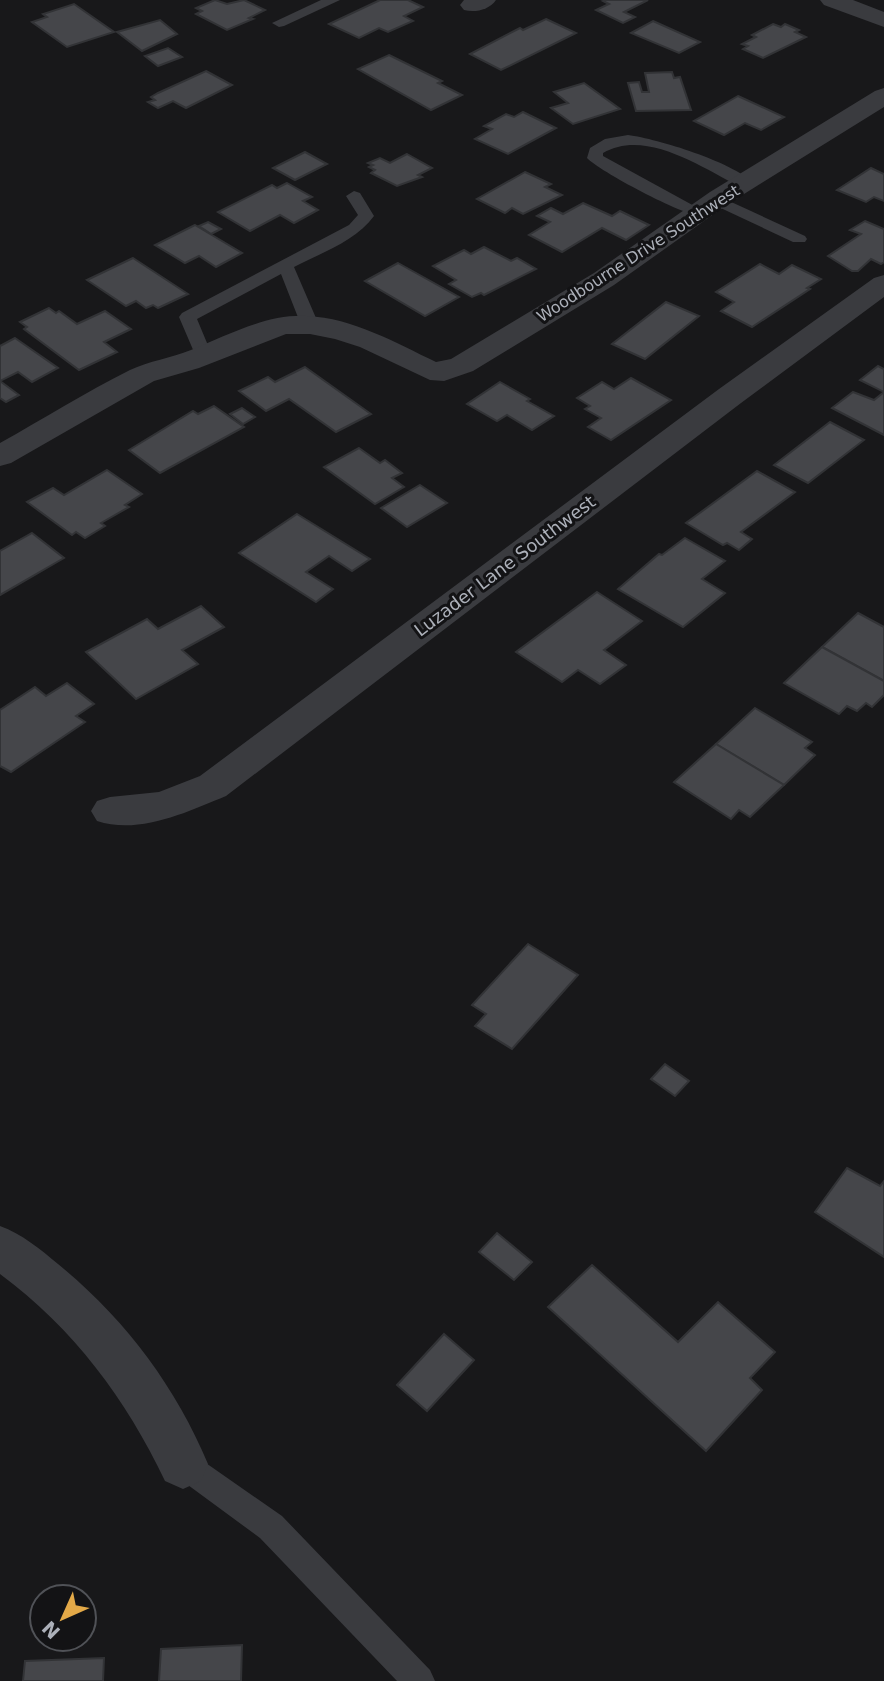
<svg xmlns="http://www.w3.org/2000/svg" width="884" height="1681" font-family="'DejaVu Sans',sans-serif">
<rect width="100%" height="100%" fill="#18181a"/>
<g fill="#45464a" stroke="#323336" stroke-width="2">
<path d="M215,0l12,4 17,-4 21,10 -16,8 4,1 -26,11 -31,-16 6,-3 -6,-3z"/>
<path d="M380,0h28l15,7 -19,9 9,5 -25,11 -9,-4 -20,10 -30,-14z"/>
<path d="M606,0h42l-24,12 11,5 -12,6 -27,-13 13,-6 -6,-3z"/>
<path d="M74,4l40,28 -47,15 -35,-25 15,-5 -4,-3z"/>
<path d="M546,19l30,14 -75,37 -31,-16 50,-26 3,2z"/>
<path d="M160,20l17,14 -35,17 -25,-19z"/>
<path d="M653,21l47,21 -21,11 -48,-20z"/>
<path d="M773,24l8,3 4,-3 14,6 -4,2 11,5 -43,21 -20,-9 5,-3 -6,-2 14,-7 -4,-2z"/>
<path d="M168,48l14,9 -24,9 -13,-10z"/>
<path d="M389,55l53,26 -4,2 24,12 -31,15 -73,-41z"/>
<path d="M206,71l26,14 -46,23 -13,-7 -15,7 -10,-6 7,-2 -4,-3 7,-4z"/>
<path d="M672,72l2,6 6,-1 11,33 -55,1 -8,-28 11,-1 3,10h7l-4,-19z"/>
<path d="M584,83l36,26 -47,15 -22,-16 17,-5 -14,-11z"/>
<path d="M738,96l46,21 -23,13 -16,-7 -21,12 -30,-14z"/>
<path d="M523,112l33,16 -48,26 -33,-15 17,-10 -8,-3 22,-12 8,3z"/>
<path d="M305,152l22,12 -32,16 -22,-12z"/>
<path d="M407,154l25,14 -14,7 4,2 -25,9 -26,-13 4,-3 -6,-3 4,-2 -5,-2 12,-5 10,5z"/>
<path d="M871,168l13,6v27l-10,-4 -8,5 -29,-12z"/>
<path d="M525,172l26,12 -6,3 17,8 -39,19 -11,-6 -7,5 -28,-14z"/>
<path d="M287,183l25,14 -9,4 15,9 -24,13 -14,-8 -30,16 -32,-19 54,-27 5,3z"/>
<path d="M583,203l29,13 8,-5 29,14 -23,15 -24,-12 -40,24 -33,-17 21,-13 -13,-6 14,-8 12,6z"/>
<path d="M865,221l19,8v33l-3,2 -10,-5 -13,12h-6l-24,-15 33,-22 -11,-4z"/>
<path d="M208,222l13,7 -10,5 -12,-8z"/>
<path d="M195,225l47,28 -26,14 -17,-11 -14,7 -30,-18z"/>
<path d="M484,247l27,14 6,-3 19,11 -52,26 -3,-2 -9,4 -23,-13 7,-4 -23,-14 31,-16 7,4z"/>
<path d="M133,258l55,36 -30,14 -5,-3 -7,3 -10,-7 -10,5 -39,-26z"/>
<path d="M398,263l61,34 -34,19 -60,-35z"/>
<path d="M760,264l19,10 13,-9 29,14 -14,9 3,1 -58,38 -31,-16 13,-9 -18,-10z"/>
<path d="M666,302l33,14 -54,43 -33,-15z"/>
<path d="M49,308l7,5 3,-2 18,13 28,-13 26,18 -27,13 13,10 -38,18 -55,-41 3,-2 -7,-5z"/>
<path d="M15,338l43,30 -26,14 -14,-10 -18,9v-35z"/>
<path d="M878,366l6,3v23l-24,-12z"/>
<path d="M305,367l66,47 -35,18 -47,-33 -23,12 -27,-20 29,-14 7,5z"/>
<path d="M631,378l40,22 -60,40 -23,-13 13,-9 -16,-9 5,-3 -13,-8 25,-16 12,7z"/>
<path d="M0,381l19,14 -13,7 -6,-4z"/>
<path d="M500,382l30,17 -3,2 27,15 -22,14 -25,-15 -10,6 -30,-17z"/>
<path d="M853,392l21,8 10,-8v43l-52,-27z"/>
<path d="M214,406l30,21 -84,46 -31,-23 64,-39 5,3z"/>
<path d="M242,408l13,9 -12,7 -13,-10z"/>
<path d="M830,422l34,18 -56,43 -34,-18z"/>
<path d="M359,448l21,15 5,-3 17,13 -10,5 12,9 -29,17 -51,-37z"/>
<path d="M107,470l35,24 -17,11 4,2 -28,16 4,3 -20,12 -9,-6 -4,3 -45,-33 26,-14 11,7z"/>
<path d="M757,471l38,21 -54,40 11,7 -13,11 -12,-7 -4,2 -37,-22z"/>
<path d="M420,485l27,18 -40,24 -26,-19z"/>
<path d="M297,514l73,45 -18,12 -23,-15 -23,16 27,17 -17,13 -77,-49z"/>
<path d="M32,533l32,25 -64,37v-44z"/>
<path d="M685,538l40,23 -23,18 23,14 -42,34 -65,-38 41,-35 3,1z"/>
<path d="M597,592l45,29 -38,29 22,15 -26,19 -22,-14 -16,12 -46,-30z"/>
<path d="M201,606l23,21 -42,23 16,14 -62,35 -50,-47 61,-33 11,10z"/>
<path d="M858,613l26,14v54l-62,-34z"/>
<path d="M822,647l62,34v14l-12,12 -6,-4 -9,8 -10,-5 -8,8 -55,-31z"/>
<path d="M67,683l27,21 -18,12 9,6 -74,50 -11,-6v-56l35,-23 11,9z"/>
<path d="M755,708l57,34 -7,6 10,7 -31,30 -68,-41z"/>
<path d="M716,744l68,41 -34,32 -11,-7 -8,9 -57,-37z"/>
<path d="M528,944l50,31 -66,74 -37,-23 11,-12 -14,-9z"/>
<path d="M665,1064l24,17 -14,15 -24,-17z"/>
<path d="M847,1168l33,18 4,-5v76l-69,-45z"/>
<path d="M497,1233l35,29 -18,18 -35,-28z"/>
<path d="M592,1265l86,77 40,-40 57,50 -25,26 12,12 -56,61 -158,-144z"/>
<path d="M444,1334l30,26 -47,51 -30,-26z"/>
<path d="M242,1645l-1,36h-82l2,-32z"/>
<path d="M104,1658l-1,23h-80l2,-20z"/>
</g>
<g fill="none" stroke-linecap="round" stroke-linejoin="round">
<g fill="#3a3b3f" fill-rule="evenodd">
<path d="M321,0h19l-56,26 -5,1 -7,-4z"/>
<path d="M628,135c30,4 105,27 125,48l-8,5 -6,-2c-38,-19 -94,-58 -136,-33v3l104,57 -2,3c-15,4 -106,-45 -118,-58l3,-10 15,-9z"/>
<path d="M354,191l6,2 14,23c-18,25 -53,37 -80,51l25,58 -3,4 -6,1 -9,-5 -20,-51 -84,45 15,36 -9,5 -6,-1 -18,-42 3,-4 167,-88 9,-10 -12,-19z"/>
<path d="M716,195l89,41 2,3 -2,3h-12l-83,-39 -2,-3z"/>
<path d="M183,1449l10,5 89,62 148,154 5,11h-38l-137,-143 -87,-64 -5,-10 5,-10z"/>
</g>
<g fill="#3a3b3f" fill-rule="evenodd">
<path d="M464,0h32c-7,10 -21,13 -32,10l-4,-5z"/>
<path d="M820,0h33l31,12v15l-60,-22z"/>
<path d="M884,88v19l-156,97 -114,81 -141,86 -29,10 -14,-1 -70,-33 -25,-8 -25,-5h-24l-87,34 -45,13 -143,82 -11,3v-23c43,-24 86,-51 130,-73 19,-9 41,-12 61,-20 37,-15 75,-36 116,-34 46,2 89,27 129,46l15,-3 143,-86 116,-81 165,-101z"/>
<path d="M884,275v22l-143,106 -515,393c-39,16 -87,39 -129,25l-6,-10 6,-10 13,-4 49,-5 41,-16 519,-387 155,-111z"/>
<path d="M0,1226c22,8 40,23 58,38 66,54 117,121 150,200l-7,17 -18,8 -18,-8c-39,-82 -91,-152 -165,-207z"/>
</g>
</g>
<g text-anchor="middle" stroke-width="6" stroke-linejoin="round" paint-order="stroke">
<g font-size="16" fill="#acb0b9" stroke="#131315">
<text transform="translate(638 253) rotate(-33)" y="6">Woodbourne Drive Southwest</text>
</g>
<g font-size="18" fill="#acb0b9" stroke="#131315">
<text transform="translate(505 566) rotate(-37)" y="6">Luzader Lane Southwest</text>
</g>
</g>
<g transform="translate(63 1618) rotate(225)"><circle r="33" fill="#131315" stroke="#505257" stroke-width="2"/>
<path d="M0-5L12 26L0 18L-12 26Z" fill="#e3a948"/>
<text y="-10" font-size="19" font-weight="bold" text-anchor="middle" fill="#acb0b9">N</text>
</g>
</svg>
